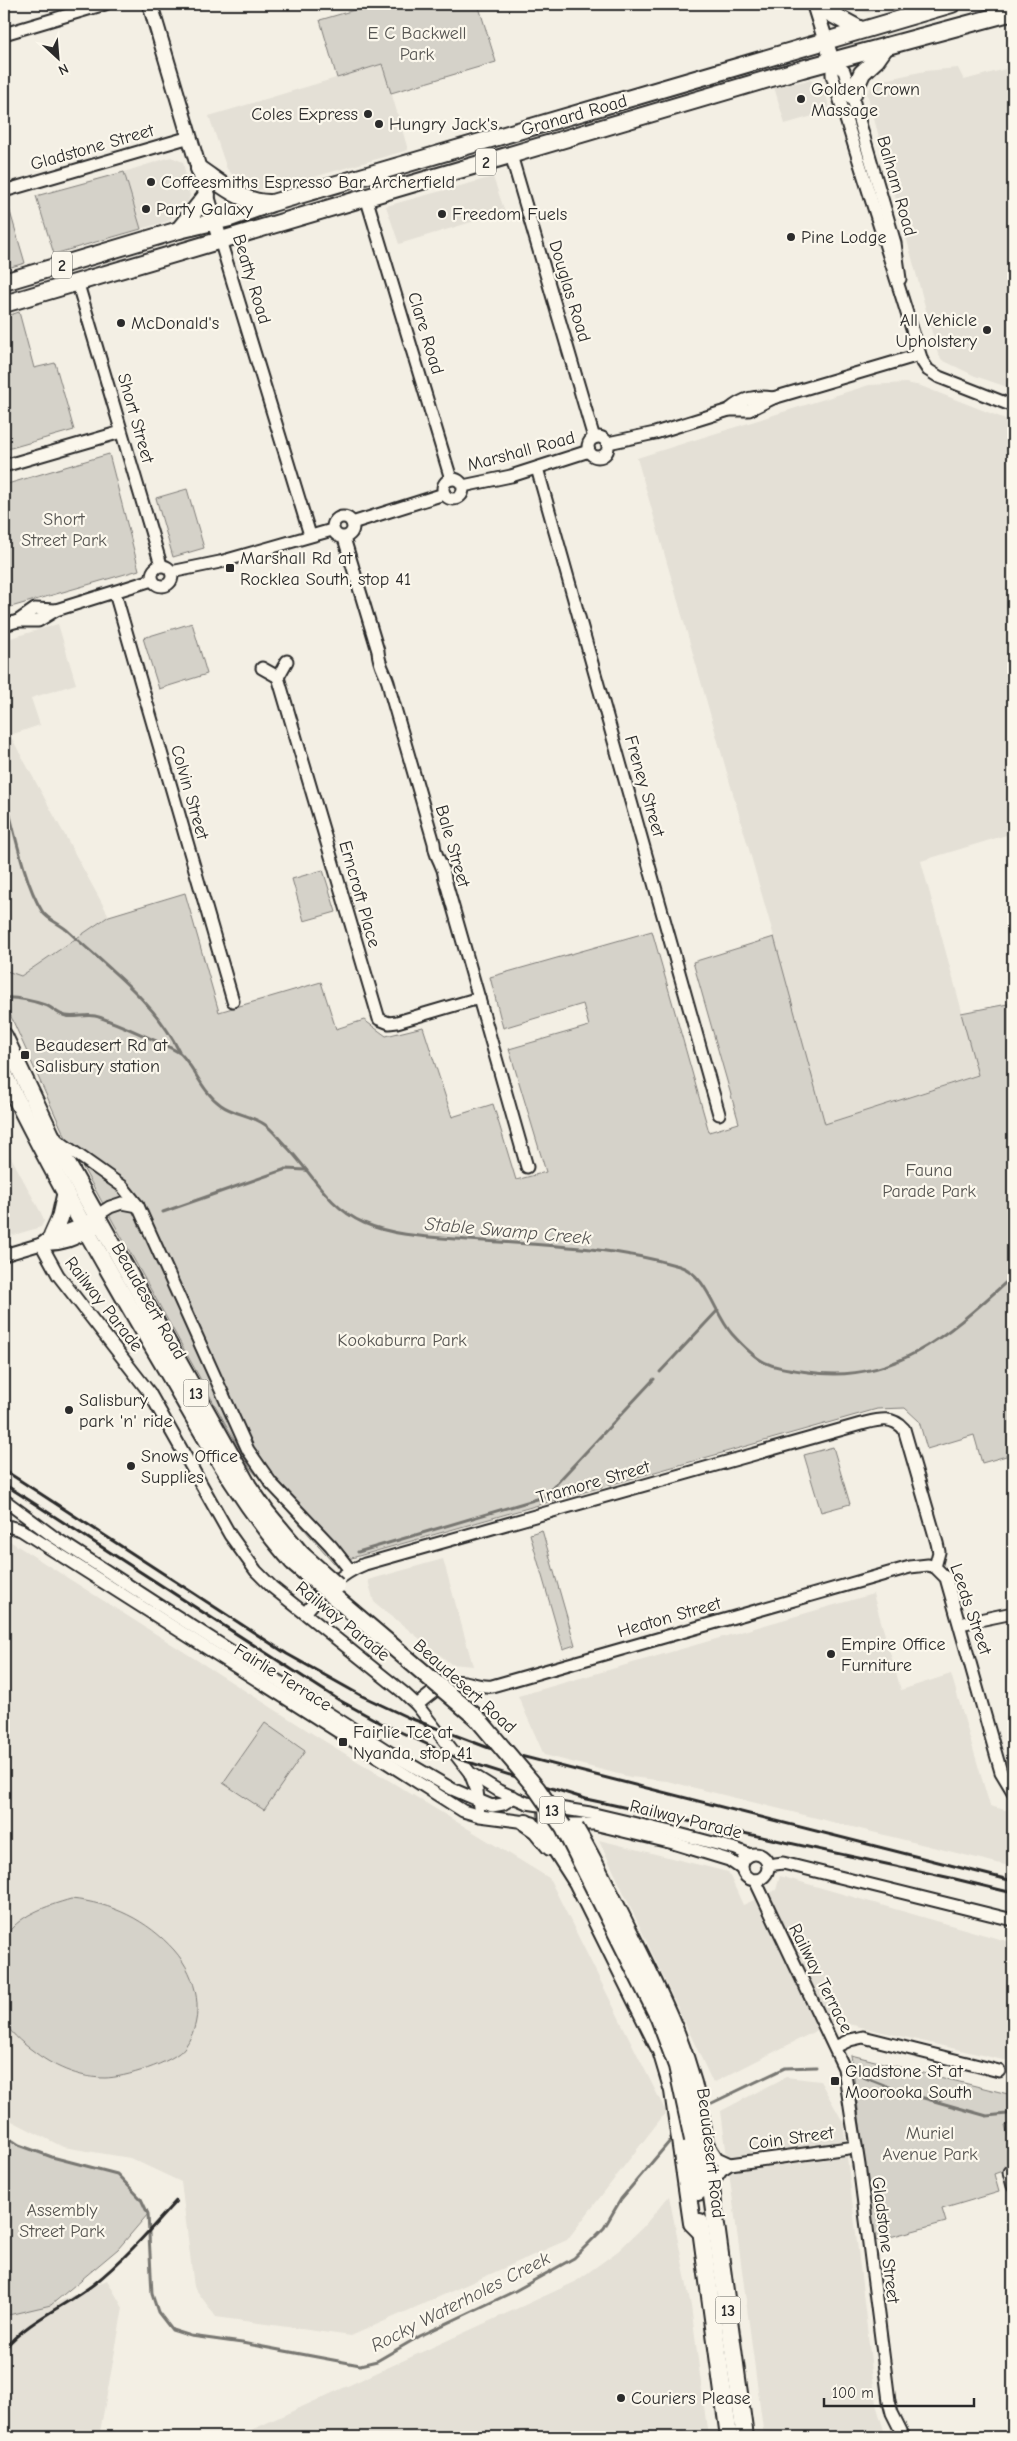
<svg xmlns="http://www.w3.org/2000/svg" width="1017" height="2441" font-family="'Comic Neue',sans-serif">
<rect width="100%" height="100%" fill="#f3efe4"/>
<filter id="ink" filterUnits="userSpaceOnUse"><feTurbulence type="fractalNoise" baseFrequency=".02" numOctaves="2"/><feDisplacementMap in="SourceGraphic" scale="10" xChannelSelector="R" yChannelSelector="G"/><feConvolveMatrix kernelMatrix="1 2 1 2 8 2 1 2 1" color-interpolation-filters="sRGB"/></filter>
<g filter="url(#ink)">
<g fill="#e4e0d6">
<path d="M841,4h62l-34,9 -19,-4z"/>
<path d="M383,64l25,86 -132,38 -18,2 -16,-6 -15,-15 -18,-53z"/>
<path d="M1013,67v322l-38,-13 -33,-16 -4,-6 -71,-261 7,-11 51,-11 33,-3 6,12z"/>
<path d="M810,80l14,6 6,25 -45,13 -11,-37z"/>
<path d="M171,157l12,5 7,34 -4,10 -18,15 -27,8 -17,-57z"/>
<path d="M493,177l12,35 -106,32 -13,-38z"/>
<path d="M906,383l15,3 92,36v411l-92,28 58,213 -155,50 -50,-187 -137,-479 232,-73z"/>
<path d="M58,624l18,60 -45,14 9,27 -30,10 99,181 -88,60 -17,-6v-330z"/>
<path d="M4,1144l37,69 3,8 -3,6 -37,11z"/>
<path d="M8,1540l313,199 228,139 117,234 -99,128 -216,96 -135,-19 -22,-30 -13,-105 -51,-24 -67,-11 -59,-30v-576z"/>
<path d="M443,1559l30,107 -22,-2 -77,-62 -6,-22z"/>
<path d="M873,1594l28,96 50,-16 39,132 23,6v55l-346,-86 -37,-4 -86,-22 -26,-59z"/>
<path d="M599,1840l129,32 15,33 33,-15 4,-14 233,67 -1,119 -177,-41 -122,62z"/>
<path d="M786,2077l34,4 23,41 33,282 10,33h-122l-43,-326z"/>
<path d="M669,2196l22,110 17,131h-472l339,-155 43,-31 25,-24z"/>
<path d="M107,2280l16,28 -24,129h-95v-121l47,-11z"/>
</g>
<g fill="#d5d2c9" stroke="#807e7a">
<path d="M375,4h103l18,58 -105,31 -9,-29 -45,14 -17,-58z"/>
<path d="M124,172l17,57 -87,25 -18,-58z"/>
<path d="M8,205l17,58 -21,6v-63z"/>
<path d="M19,312l15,56 21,-5 19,67 -70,20v-133z"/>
<path d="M109,454l30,116 -135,39v-124z"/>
<path d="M187,489l17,59 -31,9 -17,-59z"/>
<path d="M192,623l15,51 -48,15 -16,-51z"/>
<path d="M323,870l13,42 -32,9 -12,-42z"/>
<path d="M185,893l34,119 102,-30 15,47 28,-9 22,16 37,-9 29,90 41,-13 23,76 30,-8 -37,-123 80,-23 -6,-22 -80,24 -13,-51 162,-46 57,201 30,-9 -46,-161 81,-25 51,187 153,-49 -17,-62 52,-10v451l-31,9 -8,-28 -47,14 -8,-28 -14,-13 -28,1 -543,154 -84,-95 -188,-338 -58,-129v-31l17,6 88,-60z"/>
<path d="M833,1447l17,57 -29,8 -17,-57z"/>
<path d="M542,1530l33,115 -12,4 -33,-115z"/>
<path d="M265,1723l40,28 -41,59 -41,-27z"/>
<path d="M71,1899c41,4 76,21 103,51 24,27 32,67 11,97 -11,16 -62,31 -80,31 -27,0 -53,-12 -73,-28 -10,-7 -25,-20 -28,-31 -2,-5 0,-14 0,-19 0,-20 0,-41 0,-61 13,-24 43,-33 67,-40z"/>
<path d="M1013,2053v69l-8,3 8,28v14l-19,7 5,18 -57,17 4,13 -71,19 -24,-186 157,39z"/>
<path d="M4,2135l15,10 33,12 65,17 24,25 7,15 -30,35 -67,56 -47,11z"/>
</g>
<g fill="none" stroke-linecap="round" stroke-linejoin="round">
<g stroke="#787772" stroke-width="3">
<path d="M4,792c9,33 20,91 38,119 5,9 19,13 27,21 39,36 87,71 110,119"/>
<path d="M5,998c11,-1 29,3 40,7 7,2 13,10 21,11 9,2 20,-2 29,0 10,2 80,32 86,38 15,16 21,38 40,51 12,9 30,10 43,19 8,5 14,14 21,21 26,26 42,62 79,78 32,14 70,14 104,17 69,5 145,6 211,26 29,9 35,48 53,68 29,32 35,32 76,38 88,14 145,-42 205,-96"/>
<path d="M163,1212l123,-43 20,1"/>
<path d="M660,1372l58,-62"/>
<path d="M358,1552l186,-55 110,-118"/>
<path d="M861,2076l38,15 88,25 20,-2 6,-3"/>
<path d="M712,2103l73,-35 31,-1"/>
<path d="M4,2135l15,10 33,12 65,17 24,25 7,15 4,80 6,18 14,18 19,6 51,7 118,22 17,-4 43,-25 95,-45 59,-33 30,-30 17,-29 49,-58"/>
</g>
<defs>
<g id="minor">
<path d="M4,34l101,-30"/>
<path d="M832,61v14l90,286 6,9 11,7 74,29"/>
<path d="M832,61l12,10 8,25 43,147 5,36"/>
<path d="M511,155l83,283"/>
<path d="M4,191l186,-54"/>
<path d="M366,197l85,282"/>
<path d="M220,240l90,295"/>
<path d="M77,281l84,284"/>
<path d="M729,410c14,-12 26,-15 44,-12"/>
<circle cx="598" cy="447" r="10"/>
<path d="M608,443l47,-10 74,-23h20l24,-12 146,-43"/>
<path d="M4,466l117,-34"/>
<path d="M537,468l182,646"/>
<circle cx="453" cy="489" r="10"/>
<path d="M463,486l48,-10 78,-25"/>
<circle cx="343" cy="527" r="10"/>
<path d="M352,523l92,-29"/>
<path d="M344,538l34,113c1,18 10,23 12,40l44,152c1,17 9,18 11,36l82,288"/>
<circle cx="162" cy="576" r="10"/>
<path d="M171,572l49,-10 112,-32"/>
<path d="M115,593l118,408"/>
<path d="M18,621l17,-12 21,1"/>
<path d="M4,625l14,-4h20l18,-11 96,-30"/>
<path d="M262,668l16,9 9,-16"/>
<path d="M278,677l101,342 10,4 8,-1 82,-24"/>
<path d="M57,1140l65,46 16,20 110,244 23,33 60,63 19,24"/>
<path d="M41,1244l17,31 91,117 81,143 26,36 16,16 132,106 13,12 53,68 29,18 28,12 63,10 89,21 57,15 14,6"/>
<path d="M41,1244c20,2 35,-5 52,-15"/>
<path d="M4,1255l37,-11 9,-7 32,-12 28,-18 12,-4 16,3"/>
<path d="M4,1500l50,37 102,66 233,149 63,37 40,17 11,-2 11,-7"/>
<path d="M4,1525l17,5 442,281 17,5 53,7"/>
<path d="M305,1613c17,-20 34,-39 60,-49l496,-140c17,-4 30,-9 43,5l33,114 2,9 -4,15 11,11 55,194 12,20"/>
<path d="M960,1624l53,-11"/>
<path d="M417,1705c14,-11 29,-27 48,-23 10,2 17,5 27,4l418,-119 18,-2 7,2"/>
<path d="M470,1773l7,18 2,16"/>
<path d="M567,1824h27l79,19 56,17 13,9"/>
<circle cx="755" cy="1867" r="13"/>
<path d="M768,1865l15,-2 230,57"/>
<path d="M755,1880l89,188 15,97 30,236 3,12 12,24"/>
<path d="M835,2047l15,-7 13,-3 136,34"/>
<path d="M706,2141l11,17 13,6"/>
<path d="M1009,2172l4,14"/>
<path d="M711,2185l10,-15 9,-6 126,-17"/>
</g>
<g id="major">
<path d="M150,4l70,236"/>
<path d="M814,4l18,57"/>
</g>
<g id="highway">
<path d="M815,5l46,25"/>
<path d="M852,96l10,-23 14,-13 10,-14"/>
<path d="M199,169c24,16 41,33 70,34"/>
<path d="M179,230l28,-35"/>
<path d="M4,282l175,-52 51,-12 42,-15 680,-199"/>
<path d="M4,304l798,-235 211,-57"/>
<path d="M4,1036l47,99 197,351 18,26 35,42"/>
<path d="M4,1074c49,101 105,198 162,295 39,67 75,135 127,193"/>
<path d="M52,1236l8,-18 5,-22"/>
<path d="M547,1806l1,23 4,14 25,39 84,169 12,40 19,132 8,8"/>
<path d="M526,1823l10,7 14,17"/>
<path d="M703,2130l42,307"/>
<path d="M693,2140l5,52"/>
<path d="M700,2222l29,215"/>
</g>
</defs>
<use href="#minor" stroke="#2b2b2b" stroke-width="15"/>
<use href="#major" stroke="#2b2b2b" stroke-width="18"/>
<use href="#highway" stroke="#2b2b2b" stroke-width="20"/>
<use href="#minor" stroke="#fbf7ec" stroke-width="11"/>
<use href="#major" stroke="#fbf7ec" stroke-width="14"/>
<use href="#highway" stroke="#fbf7ec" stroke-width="16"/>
<g stroke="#2b2b2b" stroke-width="3">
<path d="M4,1470l283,184 75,42 45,21 82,31 524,133"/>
<path d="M4,1484l335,216 42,23 78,36 127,40 365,79 62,15"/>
<path d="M4,2349c25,-29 60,-42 90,-65 30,-24 56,-54 82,-83"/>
</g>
<defs>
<g id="highway-bridge">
<path d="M301,1554l36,32"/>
<path d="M293,1562l184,156 60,71 27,39 95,190 18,48 16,74"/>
<path d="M575,1828c22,37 40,76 59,114 31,62 59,120 69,188"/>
</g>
</defs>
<use href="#highway-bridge" stroke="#2b2b2b" stroke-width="20" stroke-linecap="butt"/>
<use href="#highway-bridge" stroke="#fbf7ec" stroke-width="16"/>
</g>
</g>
<g fill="#2b2b2b" stroke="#fbf7ec" stroke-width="2">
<circle cx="801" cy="99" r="5"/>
<circle cx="368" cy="114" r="5"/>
<circle cx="379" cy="124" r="5"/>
<circle cx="151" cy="182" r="5"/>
<circle cx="146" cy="209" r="5"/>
<circle cx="442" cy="214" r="5"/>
<circle cx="791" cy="237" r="5"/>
<circle cx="121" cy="323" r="5"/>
<circle cx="987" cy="330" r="5"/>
<rect x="225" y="563" width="10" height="10" rx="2.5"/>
<rect x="20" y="1050" width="10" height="10" rx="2.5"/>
<circle cx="69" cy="1410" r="5"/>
<circle cx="131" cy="1466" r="5"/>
<circle cx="831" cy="1654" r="5"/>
<rect x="338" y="1737" width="10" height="10" rx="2.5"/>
<rect x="830" y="2076" width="10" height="10" rx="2.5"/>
<circle cx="621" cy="2398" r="5"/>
</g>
<g text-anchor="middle" stroke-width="4.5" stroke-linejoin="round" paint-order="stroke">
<g fill="#fbf7ec" stroke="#696865" stroke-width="1">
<rect x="476" y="148.5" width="20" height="27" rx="4"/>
<rect x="52" y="251.5" width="20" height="27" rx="4"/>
<rect x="183.5" y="1379.5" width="25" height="27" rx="4"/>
<rect x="539.5" y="1796.5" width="25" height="27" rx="4"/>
<rect x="715.5" y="2296.5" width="25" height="27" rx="4"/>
</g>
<g font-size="16" font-weight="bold" fill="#2b2b2b">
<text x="486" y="168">2</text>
<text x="62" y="271">2</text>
<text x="196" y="1399">13</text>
<text x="552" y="1816">13</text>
<text x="728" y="2316">13</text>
</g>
<g font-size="18" fill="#565552" stroke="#fbf7ec">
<text x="417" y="39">E C Backwell<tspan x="417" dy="21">Park</tspan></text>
<text x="64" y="525">Short<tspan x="64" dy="21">Street Park</tspan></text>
<text x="929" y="1176">Fauna<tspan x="929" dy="21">Parade Park</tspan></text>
<text x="402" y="1346">Kookaburra Park</text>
<text x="930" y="2139">Muriel<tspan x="930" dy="21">Avenue Park</tspan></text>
<text x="62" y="2216">Assembly<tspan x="62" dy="21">Street Park</tspan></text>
</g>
<g font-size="18" fill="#2b2b2b" stroke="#fbf7ec" text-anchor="start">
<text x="811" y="95">Golden Crown<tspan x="811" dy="21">Massage</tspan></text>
<text x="358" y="120" text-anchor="end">Coles Express</text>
<text x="389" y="130">Hungry Jack's</text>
<text x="161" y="188">Coffeesmiths Espresso Bar Archerfield</text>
<text x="156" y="215">Party Galaxy</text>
<text x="452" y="220">Freedom Fuels</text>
<text x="801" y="243">Pine Lodge</text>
<text x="977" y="326" text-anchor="end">All Vehicle<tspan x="977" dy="21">Upholstery</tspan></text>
<text x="131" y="329">McDonald's</text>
<text x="240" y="564">Marshall Rd at<tspan x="240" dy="21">Rocklea South, stop 41</tspan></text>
<text x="35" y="1051">Beaudesert Rd at<tspan x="35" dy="21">Salisbury station</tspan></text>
<text x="79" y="1406">Salisbury<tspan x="79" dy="21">park 'n' ride</tspan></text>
<text x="141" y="1462">Snows Office<tspan x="141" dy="21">Supplies</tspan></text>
<text x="841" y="1650">Empire Office<tspan x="841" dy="21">Furniture</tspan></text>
<text x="353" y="1738">Fairlie Tce at<tspan x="353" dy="21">Nyanda, stop 41</tspan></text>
<text x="845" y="2077">Gladstone St at<tspan x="845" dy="21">Moorooka South</tspan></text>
<text x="631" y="2404">Couriers Please</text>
</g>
<g font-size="18" fill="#2b2b2b" stroke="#fbf7ec">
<text transform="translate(574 115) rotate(-16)" y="6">Granard Road</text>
<text transform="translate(92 147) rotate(-16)" y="6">Gladstone Street</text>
<text transform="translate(897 186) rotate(74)" y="6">Balham Road</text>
<text transform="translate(252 279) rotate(73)" y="6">Beatty Road</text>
<text transform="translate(570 291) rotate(73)" y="6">Douglas Road</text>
<text transform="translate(426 333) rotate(73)" y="6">Clare Road</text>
<text transform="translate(136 418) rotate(74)" y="6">Short Street</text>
<text transform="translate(521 451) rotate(-15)" y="6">Marshall Road</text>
<text transform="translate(645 786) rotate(74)" y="6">Freney Street</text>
<text transform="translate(190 792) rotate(74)" y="6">Colvin Street</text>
<text transform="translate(453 846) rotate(74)" y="6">Bale Street</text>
<text transform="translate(360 894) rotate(74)" y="6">Erncroft Place</text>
<text transform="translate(149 1301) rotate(60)" y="6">Beaudesert Road</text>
<text transform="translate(104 1304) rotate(52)" y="6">Railway Parade</text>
<text transform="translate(593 1482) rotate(-16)" y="6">Tramore Street</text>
<text transform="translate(971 1609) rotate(71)" y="6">Leeds Street</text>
<text transform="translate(669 1617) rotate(-16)" y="6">Heaton Street</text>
<text transform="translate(343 1621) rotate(39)" y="6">Railway Parade</text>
<text transform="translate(283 1677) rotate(32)" y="6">Fairlie Terrace</text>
<text transform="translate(465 1686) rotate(42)" y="6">Beaudesert Road</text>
<text transform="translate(686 1819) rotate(14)" y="6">Railway Parade</text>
<text transform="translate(821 1978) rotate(63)" y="6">Railway Terrace</text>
<text transform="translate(791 2138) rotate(-8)" y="6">Coin Street</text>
<text transform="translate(711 2153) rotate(83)" y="6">Beaudesert Road</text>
<text transform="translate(886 2240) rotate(83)" y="6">Gladstone Street</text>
</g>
<g font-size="19" font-style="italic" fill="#585755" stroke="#fbf7ec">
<text transform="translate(508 1230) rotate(5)" y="7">Stable Swamp Creek</text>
<text transform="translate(460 2301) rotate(-27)" y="7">Rocky Waterholes Creek</text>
</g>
</g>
<rect width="1017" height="2441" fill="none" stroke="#fbf7ec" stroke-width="20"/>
<rect x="10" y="10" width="997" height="2421" fill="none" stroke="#2b2b2b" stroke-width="2" filter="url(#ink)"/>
<g transform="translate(58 58) rotate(154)" stroke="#fbf7ec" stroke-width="4" paint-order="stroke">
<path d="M0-4L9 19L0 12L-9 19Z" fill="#2b2b2b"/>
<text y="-8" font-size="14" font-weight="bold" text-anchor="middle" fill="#2b2b2b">N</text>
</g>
<path d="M824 2398v8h150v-8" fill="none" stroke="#2b2b2b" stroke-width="2.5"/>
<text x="832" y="2398" font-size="15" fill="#2b2b2b" stroke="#fbf7ec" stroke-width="4" paint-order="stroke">100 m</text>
</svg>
